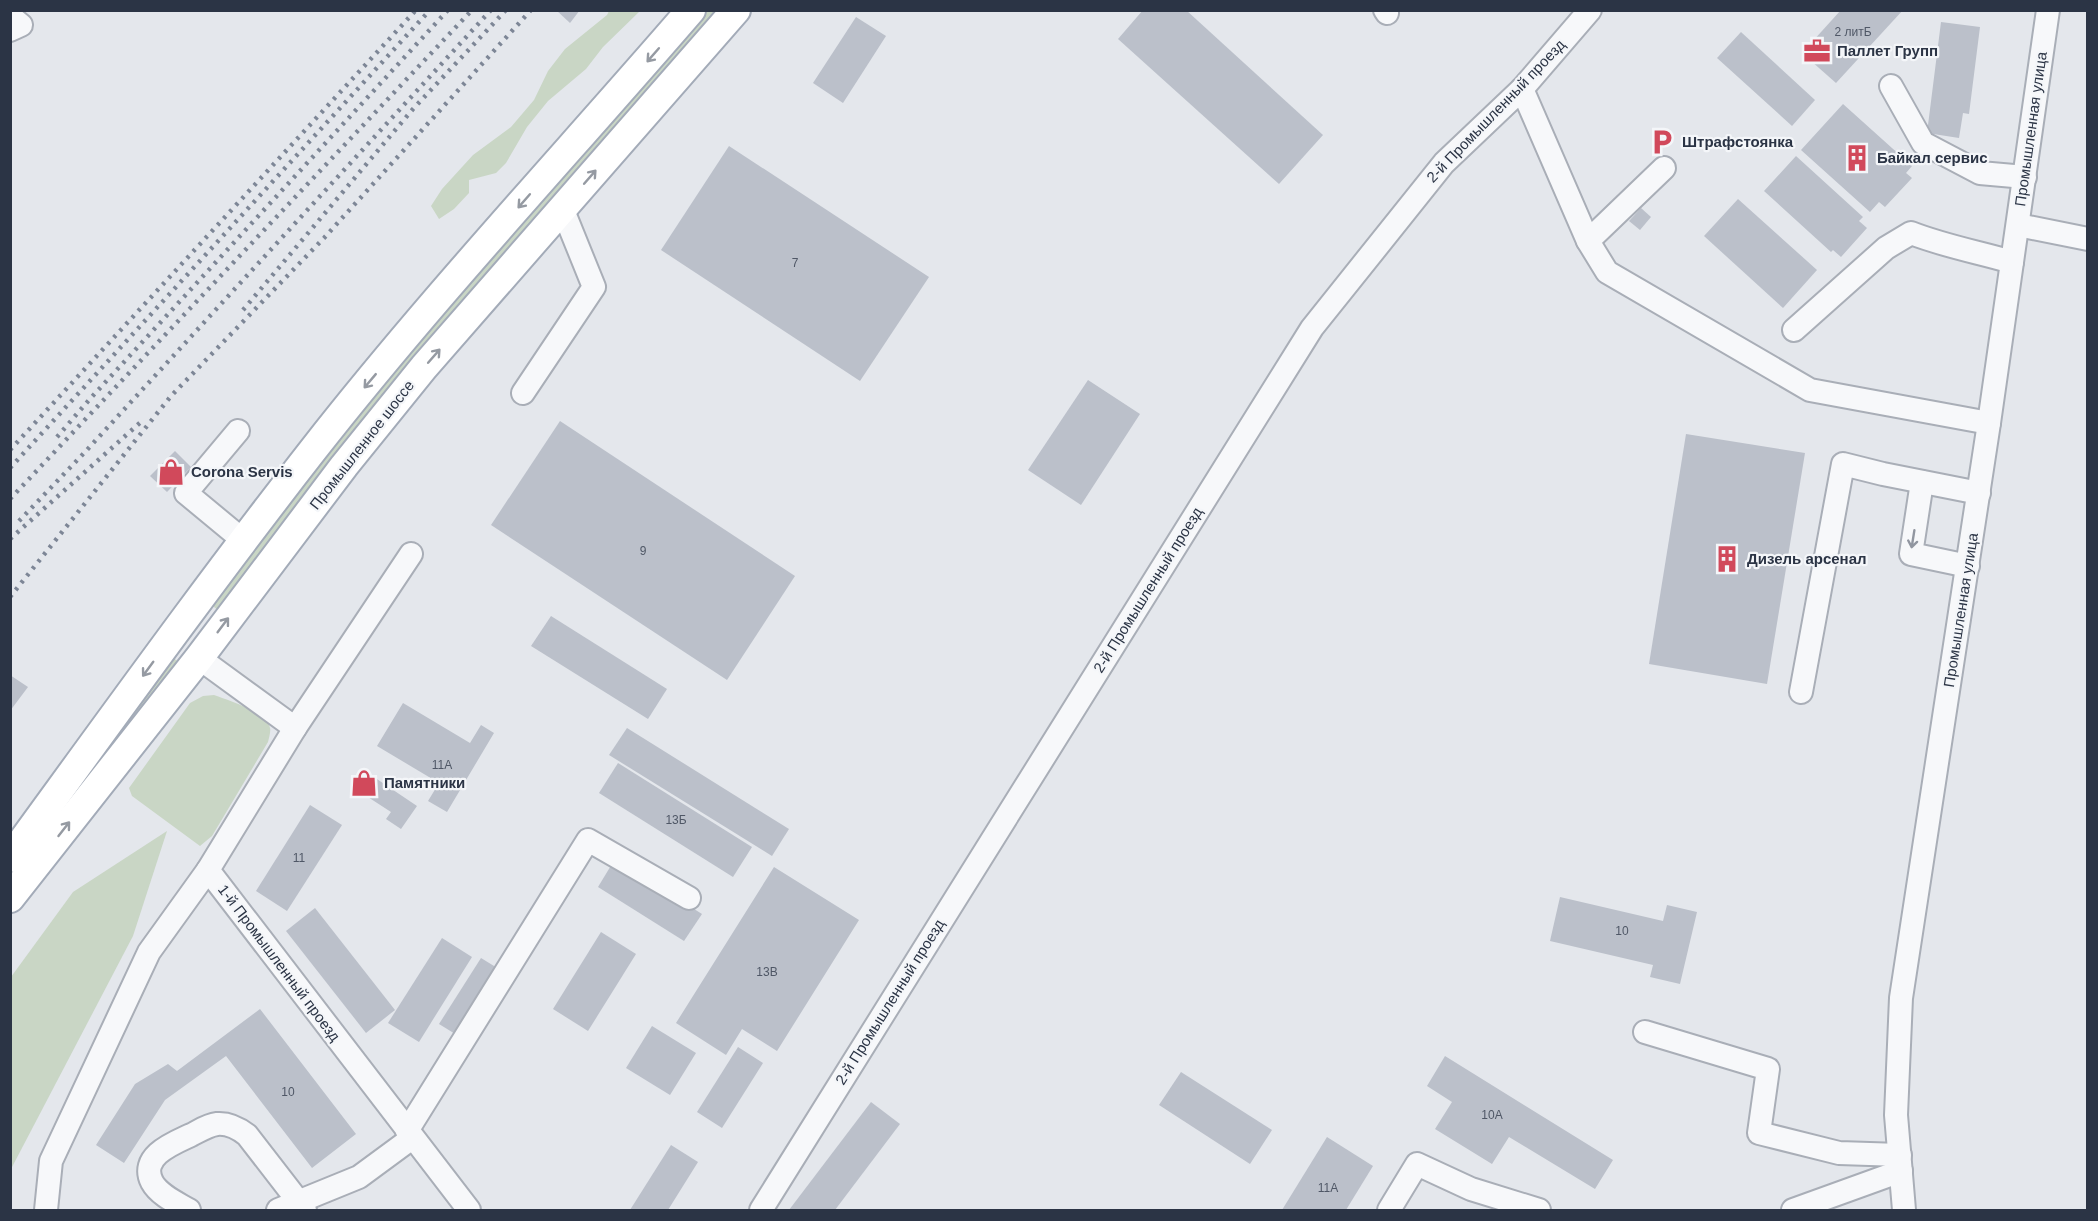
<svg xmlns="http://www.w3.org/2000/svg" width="2098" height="1221" font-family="Helvetica,sans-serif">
<rect width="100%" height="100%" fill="#e4e7ec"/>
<g fill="#c9d6c5">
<path d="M609,11h31l-37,36 -17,22 -38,32 -21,26 -21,36 -10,10 -27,7v13l-15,16 -15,10 -8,-13 11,-17 31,-34 38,-28 23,-27 14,-29 17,-22 42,-34z"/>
<path d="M704,11h19l-504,600 -10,-8 107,-142z"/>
<path d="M171,656l10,8 -89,109 -4,-2z"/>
<path d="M214,695c13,5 53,17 56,33 1,3 -1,10 -2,14l-56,94 -12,10 -68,-50 -3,-8 61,-85 13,-7z"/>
<path d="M167,831l-34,105 -122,233v-192l62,-85z"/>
</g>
<g fill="#bbc0ca">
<path d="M556,10h24l-10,13z"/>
<path d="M1143,10h43l137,125 -44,49 -161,-145z"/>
<path d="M1841,10h62l-67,73 -34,-30z"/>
<path d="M856,17l30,19 -43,67 -30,-20z"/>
<path d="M1941,22l39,5 -11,87 -6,-1 -4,25 -32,-5z"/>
<path d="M1741,32l74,68 -23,26 -75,-68z"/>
<path d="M1843,104l69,62 -6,7 6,5 -27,29 -6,-5 -9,10 -69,-62z"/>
<path d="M729,146l200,131 -69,104 -199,-131z"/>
<path d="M1796,156l67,61 -4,4 8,7 -26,29 -8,-7 -2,2 -67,-61z"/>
<path d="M1738,199l79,71 -34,38 -79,-72z"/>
<path d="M1641,208l10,9 -11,13 -11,-9z"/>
<path d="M1088,380l52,34 -59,91 -53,-35z"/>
<path d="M560,421l235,155 -68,104 -236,-155z"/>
<path d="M1686,434l119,19 -38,231 -118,-20z"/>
<path d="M175,451l16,16 -24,25 -17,-16z"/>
<path d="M551,616l116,73 -19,30 -117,-73z"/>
<path d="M10,675l18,12 -18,24z"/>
<path d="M403,703l67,40 11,-18 13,8 -47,79 -19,-11 11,-18 -62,-37z"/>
<path d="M627,728l162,101 -17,27 -163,-101z"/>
<path d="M618,763l134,84 -19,30 -134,-84z"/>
<path d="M365,771l52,35 -16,23 -15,-10 5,-7 -37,-24z"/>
<path d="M310,805l32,20 -55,86 -31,-20z"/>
<path d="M615,859l87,55 -18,27 -86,-54z"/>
<path d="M774,867l85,53 -82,131 -35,-22 -16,26 -50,-32z"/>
<path d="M1560,897l103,24 4,-16 30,7 -17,72 -30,-7 3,-12 -103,-24z"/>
<path d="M315,908l80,102 -29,23 -80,-102z"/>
<path d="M601,932l35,22 -48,77 -35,-22z"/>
<path d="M442,938l30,19 -53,85 -31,-19z"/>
<path d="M481,958l26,16 -42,66 -26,-16z"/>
<path d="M260,1009l96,125 -44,34 -86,-112 -61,44 -41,63 -28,-18 39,-61 33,-20 9,7z"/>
<path d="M652,1026l44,27 -26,42 -44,-27z"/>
<path d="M738,1047l25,16 -41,65 -25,-16z"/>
<path d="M1445,1056l168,104 -18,29 -86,-52 -17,27 -57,-35 17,-27 -25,-16z"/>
<path d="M1181,1072l91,58 -22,34 -91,-59z"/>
<path d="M871,1102l29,22 -65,86h-46z"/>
<path d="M1327,1137l46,29 -27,44h-64z"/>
<path d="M671,1145l27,17 -30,48h-38z"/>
</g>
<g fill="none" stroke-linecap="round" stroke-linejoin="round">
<defs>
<g id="minor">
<path d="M1385,10l2,3"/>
<path d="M10,16l11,9 -11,5"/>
<path d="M1891,86l32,57 57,30 45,4"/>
<path d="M1522,89l66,152 19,31 203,118 179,33"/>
<path d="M2018,225l70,14"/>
<path d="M1588,241l76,-73"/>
<path d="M1794,330l92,-82 25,-15c33,13 67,19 101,29"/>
<path d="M523,393l71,-106 -32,-79"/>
<path d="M238,431l-52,62 58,48"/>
<path d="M1922,482l-11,72 57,12"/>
<path d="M411,554l-116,174 -87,142 261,340"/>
<path d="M199,658l96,70"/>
<path d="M1801,692l42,-228 40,10 96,19"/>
<path d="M1645,1032l123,37 -9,64 80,20 61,2"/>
<path d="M407,1131l181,-291 101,58"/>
<path d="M46,1210l5,-49 98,-209 59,-82"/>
<path d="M189,1210c-12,-7 -30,-15 -37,-28 -13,-26 22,-39 39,-47 8,-4 17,-10 26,-11 11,-1 21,4 30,11l58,75"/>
<path d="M278,1210l81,-33 53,-39"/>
<path d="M761,1210l551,-882 132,-165 78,-74 68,-79"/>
<path d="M1389,1210l28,-46 54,25 68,21"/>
<path d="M1793,1210l108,-39"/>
<path d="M1904,1210l-8,-95 5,-117 88,-575 59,-413"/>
</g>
<g id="major">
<path d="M10,858c100,-137 199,-275 303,-408 119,-152 252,-294 378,-440"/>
<path d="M10,898l189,-240 145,-192 80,-99 312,-357"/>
</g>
</defs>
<use href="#minor" stroke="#a9aeb7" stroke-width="26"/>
<use href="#major" stroke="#a3abb8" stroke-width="32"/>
<use href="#minor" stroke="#f7f8fa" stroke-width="22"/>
<use href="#major" stroke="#fff" stroke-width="28"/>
<g stroke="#7d8696" stroke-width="4.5" stroke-dasharray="3 6" stroke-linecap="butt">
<path d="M243,310l170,-201 93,-99"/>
<path d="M57,437l32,-37 359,-390"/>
<path d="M10,450l406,-440"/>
<path d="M10,468l420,-458"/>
<path d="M10,499l462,-489"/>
<path d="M19,521l66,-69 406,-442"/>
<path d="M10,539l132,-118"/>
<path d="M10,597l161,-201 153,-158 207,-228"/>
</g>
</g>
<defs><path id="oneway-shaft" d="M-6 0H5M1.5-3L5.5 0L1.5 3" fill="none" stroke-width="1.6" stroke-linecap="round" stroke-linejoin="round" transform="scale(1.5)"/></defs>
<g stroke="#959aa2">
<use href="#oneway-shaft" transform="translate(653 55) rotate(131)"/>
<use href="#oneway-shaft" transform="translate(590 177) rotate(-49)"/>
<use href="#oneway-shaft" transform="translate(524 201) rotate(131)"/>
<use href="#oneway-shaft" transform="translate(434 356) rotate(-49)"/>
<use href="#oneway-shaft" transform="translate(370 381) rotate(130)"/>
<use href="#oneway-shaft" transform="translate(223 625) rotate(-53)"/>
<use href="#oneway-shaft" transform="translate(148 669) rotate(126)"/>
<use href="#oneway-shaft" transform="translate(64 829) rotate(-52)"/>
</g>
<use stroke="#9196a0" href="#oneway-shaft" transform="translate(1913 539) rotate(99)"/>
<defs>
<symbol id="office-bare" viewBox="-9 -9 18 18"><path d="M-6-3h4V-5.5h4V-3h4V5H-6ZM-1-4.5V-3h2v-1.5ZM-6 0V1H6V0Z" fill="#d1495b" stroke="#f4f6f9" stroke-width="2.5" paint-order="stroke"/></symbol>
<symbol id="parking-bare" viewBox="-9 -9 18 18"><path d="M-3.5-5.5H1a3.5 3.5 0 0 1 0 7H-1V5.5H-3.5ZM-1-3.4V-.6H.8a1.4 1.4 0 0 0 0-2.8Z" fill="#d1495b" stroke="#f4f6f9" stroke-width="2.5" paint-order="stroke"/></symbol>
<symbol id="building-bare" viewBox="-9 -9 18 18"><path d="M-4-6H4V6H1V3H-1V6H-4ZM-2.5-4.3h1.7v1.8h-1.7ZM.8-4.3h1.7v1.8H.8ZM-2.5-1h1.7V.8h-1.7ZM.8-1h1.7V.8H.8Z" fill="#d1495b" stroke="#f4f6f9" stroke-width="2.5" paint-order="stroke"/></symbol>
<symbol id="shop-bare" viewBox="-9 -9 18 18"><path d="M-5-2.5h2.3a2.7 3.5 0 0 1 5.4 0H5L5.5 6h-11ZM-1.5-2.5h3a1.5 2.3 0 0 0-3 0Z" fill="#d1495b" stroke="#f4f6f9" stroke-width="2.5" paint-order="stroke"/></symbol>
</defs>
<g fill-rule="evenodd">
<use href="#office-bare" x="1798" y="32" width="38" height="38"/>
<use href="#parking-bare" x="1643" y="123" width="38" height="38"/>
<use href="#building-bare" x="1838" y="139" width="38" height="38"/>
<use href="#shop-bare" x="152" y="453" width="38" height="38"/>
<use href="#building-bare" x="1708" y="540" width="38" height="38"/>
<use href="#shop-bare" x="345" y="764" width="38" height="38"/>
</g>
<g text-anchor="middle" stroke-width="4.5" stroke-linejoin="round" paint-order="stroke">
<g font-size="12" fill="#4f5766">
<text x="1853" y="36">2 литБ</text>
<text x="795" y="267">7</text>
<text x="643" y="555">9</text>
<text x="442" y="769">11А</text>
<text x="676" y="824">13Б</text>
<text x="299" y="862">11</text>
<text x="1622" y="935">10</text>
<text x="767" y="976">13В</text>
<text x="288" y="1096">10</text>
<text x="1492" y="1119">10А</text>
<text x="1328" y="1192">11А</text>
</g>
<g font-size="15" font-weight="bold" fill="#2b3445" stroke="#f4f6f9" text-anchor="start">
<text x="1837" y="56">Паллет Групп</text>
<text x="1682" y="147">Штрафстоянка</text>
<text x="1877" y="163">Байкал сервис</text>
<text x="191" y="477">Corona Servis</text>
<text x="1747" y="564">Дизель арсенал</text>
<text x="384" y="788">Памятники</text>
</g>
<g font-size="15" fill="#2b3445" stroke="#f4f6f9">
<text transform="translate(1496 111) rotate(-46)" y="5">2-й Промышленный проезд</text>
<text transform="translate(2031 129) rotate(-82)" y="5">Промышленная улица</text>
<text transform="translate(362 445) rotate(-52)" y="5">Промышленное шоссе</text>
<text transform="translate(1148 590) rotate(-58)" y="5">2-й Промышленный проезд</text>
<text transform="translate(1961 610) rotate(-81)" y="5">Промышленная улица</text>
<text transform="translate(279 963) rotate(53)" y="5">1-й Промышленный проезд</text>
<text transform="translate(890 1002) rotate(-58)" y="5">2-й Промышленный проезд</text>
</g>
</g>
<rect width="2098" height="1221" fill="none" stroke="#2b3445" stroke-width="24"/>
</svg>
